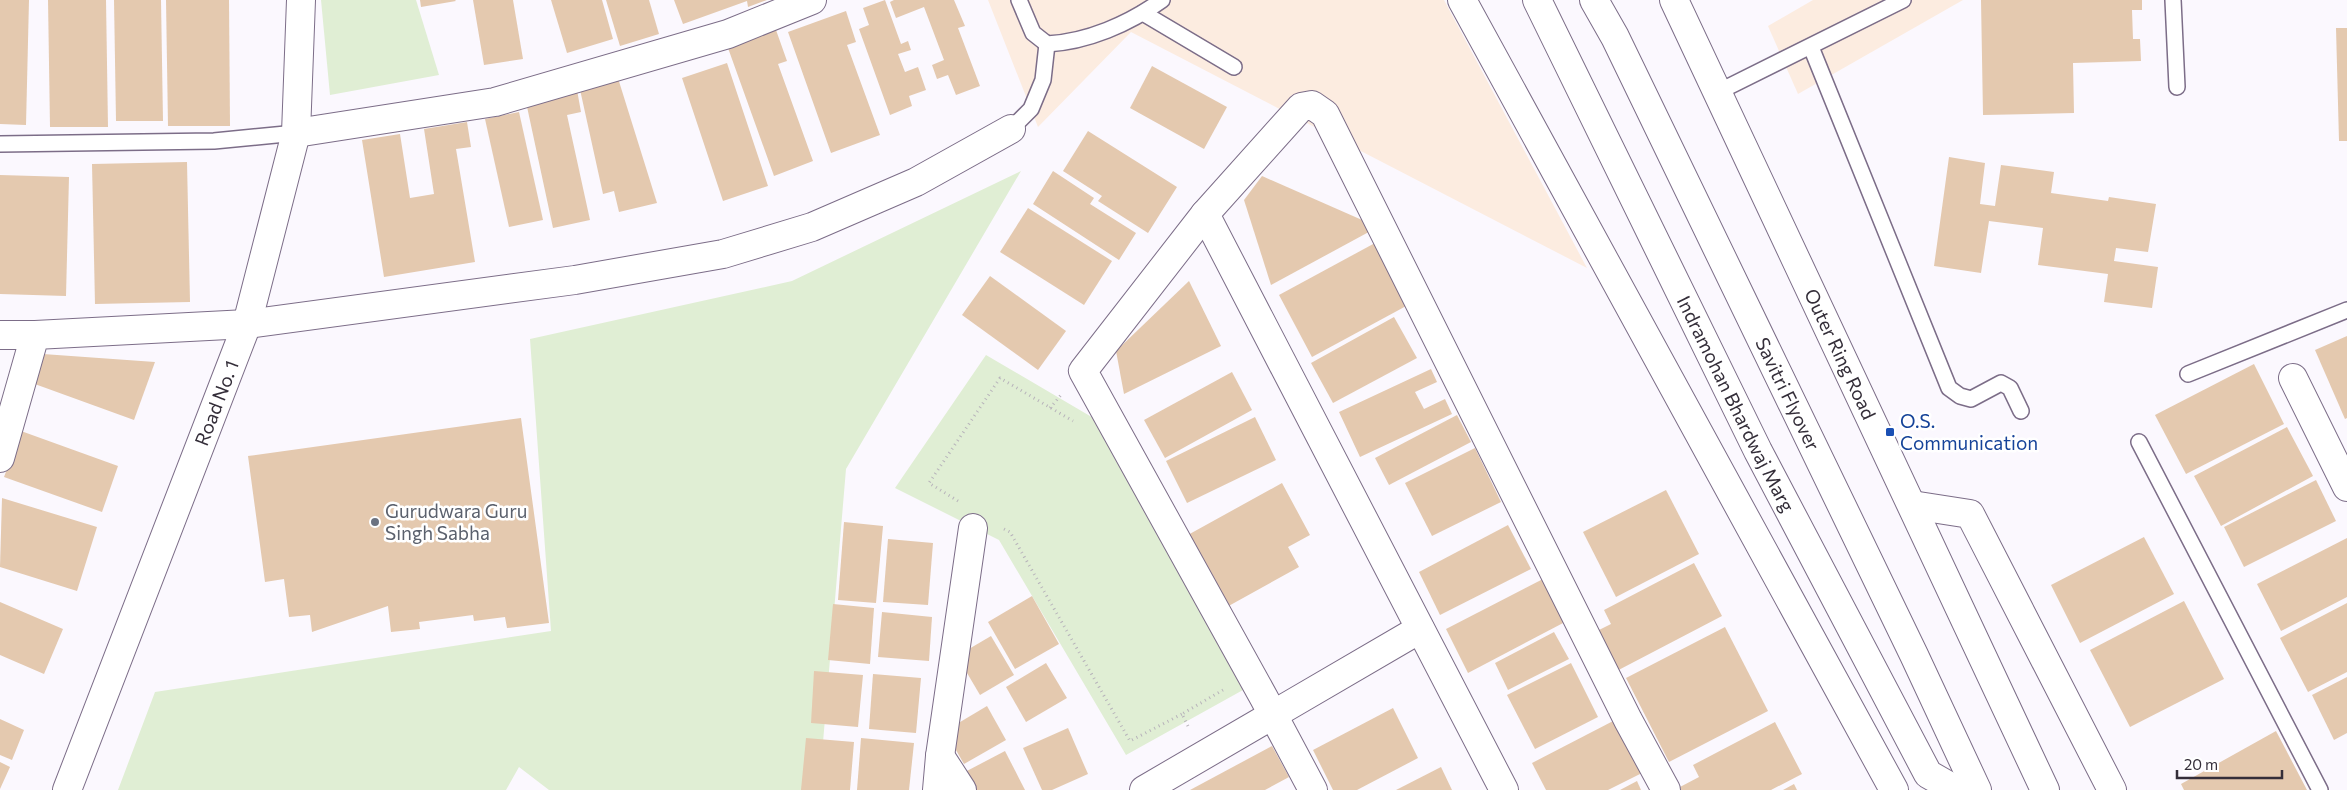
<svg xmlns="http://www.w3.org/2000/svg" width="2347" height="790" font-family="Commissioner,sans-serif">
<rect width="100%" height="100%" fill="#fbf8fe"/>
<g fill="#fcece0">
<path d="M988,0h456l143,268 -456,-236 -93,95z"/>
<path d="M1813,0h150l-165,94 -30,-68z"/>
</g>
<g fill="#e0eed4">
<path d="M321,0h95l23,75 -109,20z"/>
<path d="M1021,171l-175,298 -27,321h-270l-30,-23 -13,23h-388l37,-98 396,-61 -21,-292 262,-58z"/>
<path d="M986,355l121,71 136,264 -117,65 -127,-215 -104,-52z"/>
</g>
<g fill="#e4c9af">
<path d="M0,0h29l-3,125 -26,-1z"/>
<path d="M48,0h58l2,127h-58z"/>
<path d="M114,0h47l2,121h-47z"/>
<path d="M166,0h63l1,126h-62z"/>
<path d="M420,0h35l1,1 -35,6z"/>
<path d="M473,0h40l10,59 -39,6z"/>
<path d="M551,0h51l11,39 -46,14z"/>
<path d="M606,0h43l10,34 -39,12z"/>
<path d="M674,0h93l-19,7 -1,-6 -64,23z"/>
<path d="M885,0l16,44 7,-3 3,9 -13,4 7,18 13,-5 8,23 -17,6 3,10 -22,9 -31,-86 10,-4 -6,-17z"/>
<path d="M894,0h60l11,26 -7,2 22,58 -24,9 -8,-20 -11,4 -5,-14 12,-5 -20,-53 -28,11 -6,-16z"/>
<path d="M1981,0h161v10h-10l1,29h7l1,22 -68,2 1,50 -91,2z"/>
<path d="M846,11l10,31 -9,3 33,90 -49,18 -43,-121z"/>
<path d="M2336,28h11v113h-8z"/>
<path d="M776,30l11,31 -9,3 35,97 -39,15 -46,-128z"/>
<path d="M727,63l41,123 -45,15 -41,-123z"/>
<path d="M1152,66l75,41 -23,42 -74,-41z"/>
<path d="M617,75l40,128 -38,9 -5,-21 -11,3 -24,-109z"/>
<path d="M577,90l4,22 -14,3 23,105 -37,8 -27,-126z"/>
<path d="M519,112l24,108 -34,7 -24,-108z"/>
<path d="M467,122l4,25 -15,2 19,113 -91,15 -22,-137 38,-6 10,64 24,-4 -10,-65z"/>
<path d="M1088,131l89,56 -29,46 -50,-32 4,-5 -39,-25z"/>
<path d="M1949,157l36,6 -5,41 15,2 6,-41 53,7 -3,21 57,8 1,-4 47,7 -8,48 -32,-4 -2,13 44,6 -6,41 -48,-6 4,-28 -70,-9 5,-37 -54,-7 -8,52 -47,-7z"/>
<path d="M187,162l3,140 -95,2 -3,-140z"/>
<path d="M1053,171l41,27 -4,6 46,29 -17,27 -86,-56z"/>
<path d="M0,175l69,2 -3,119 -66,-2z"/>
<path d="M1262,176l116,51 -107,58 -27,-85z"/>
<path d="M1028,208l84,53 -28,44 -84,-53z"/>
<path d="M1375,243l33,62 -96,52 -33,-62z"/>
<path d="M990,276l76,55 -28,39 -76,-55z"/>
<path d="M1189,281l32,65 -97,48 -8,-43z"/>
<path d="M1394,317l23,41 -84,45 -22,-40z"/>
<path d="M2347,336v82l-2,1 -30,-69z"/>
<path d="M43,354l112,8 -21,58 -102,-37z"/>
<path d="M2254,364l30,60 -98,50 -31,-59z"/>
<path d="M1431,369l6,13 -22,10 9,17 21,-10 7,15 -92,43 -21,-45z"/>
<path d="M1232,372l20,38 -87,48 -21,-38z"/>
<path d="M1457,415l14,27 -82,43 -14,-27z"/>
<path d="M1255,417l21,43 -89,43 -21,-42z"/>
<path d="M521,418l28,205 -42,5 -2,-11 -31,4 -1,-6 -54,7 1,7 -29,3 -3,-26 -76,26 -2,-17 -21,2 -5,-38 -19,3 -17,-126z"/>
<path d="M2287,427l26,49 -92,50 -27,-50z"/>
<path d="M21,431l97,35 -16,46 -98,-35z"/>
<path d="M1475,448l26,54 -69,34 -27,-53z"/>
<path d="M2316,480l20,41 -92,46 -20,-40z"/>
<path d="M1282,483l28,52 -22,12 11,20 -74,41 -39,-72z"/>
<path d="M1666,490l33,64 -83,43 -33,-65z"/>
<path d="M2,498l95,29 -20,64 -77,-24z"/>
<path d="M844,522l39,4 -7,77 -38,-3z"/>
<path d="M1508,525l23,44 -91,46 -21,-43z"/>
<path d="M2144,537l30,57 -94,49 -29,-58z"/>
<path d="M2347,538v59l-66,34 -24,-47z"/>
<path d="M888,539l45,4 -5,62 -45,-3z"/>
<path d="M1694,563l28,53 -113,59 -20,-40 22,-11 -7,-14z"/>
<path d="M1543,579l22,43 -97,51 -22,-44z"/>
<path d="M1032,596l27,48 -44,25 -27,-47z"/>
<path d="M2184,601l40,78 -94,48 -40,-77z"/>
<path d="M0,602l63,27 -19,45 -44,-19z"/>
<path d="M2347,603v69l-39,20 -28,-54z"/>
<path d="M833,604l41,4 -4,56 -42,-4z"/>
<path d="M882,612l50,5 -3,44 -51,-4z"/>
<path d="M1725,627l43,84 -99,51 -43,-84z"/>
<path d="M1554,632l15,27 -61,31 -13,-27z"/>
<path d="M991,636l23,39 -34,20 -23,-39z"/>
<path d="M1046,663l21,35 -41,24 -20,-35z"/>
<path d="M1571,663l27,54 -63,32 -28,-54z"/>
<path d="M814,671l49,4 -5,52 -47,-4z"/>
<path d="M873,674l48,4 -5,55 -47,-4z"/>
<path d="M2347,677v56l-13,7 -22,-45z"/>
<path d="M987,706l19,34 -42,24 -19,-33z"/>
<path d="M1393,708l25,50 -61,32h-24l-20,-40z"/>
<path d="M0,719l24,11 -12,30 -12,-5z"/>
<path d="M1617,719l27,53 -36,18h-62l-14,-27z"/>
<path d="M1775,722l27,52 -31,16h-90l-1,-3 19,-10 -6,-12z"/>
<path d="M1068,728l20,46 -36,16h-10l-19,-42z"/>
<path d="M2276,731l31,59h-123l-3,-6z"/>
<path d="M806,738l48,4 -4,48h-49z"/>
<path d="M861,738l53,5 -5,47h-52z"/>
<path d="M1272,746l17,31 -24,13h-75z"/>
<path d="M1005,751l20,39h-54l-8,-17z"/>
<path d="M0,762l10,5 -10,22z"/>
<path d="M1441,767l11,23h-56z"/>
<path d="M1637,781l4,9h-21z"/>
<path d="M1794,784l3,6h-14z"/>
</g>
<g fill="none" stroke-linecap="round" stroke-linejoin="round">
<defs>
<g id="service">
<path d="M1019,0l14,33 14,11c40,-2 82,-20 115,-44"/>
<path d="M2173,0l4,87"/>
<path d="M1143,13l91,54"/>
<path d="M1811,47l138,341 11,8 11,3 30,-16 9,5 11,23"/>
<path d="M1718,92l185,-92"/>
<path d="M1011,129l20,-20 12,-29 4,-36"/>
<path d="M0,144l214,-3 82,-8"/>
<path d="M2188,374l159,-64"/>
<path d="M2139,442l181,348"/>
</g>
<g id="minor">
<path d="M1462,0l432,790"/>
<path d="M296,133l199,-31 233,-68 84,-34"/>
<path d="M1205,214l299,576"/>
<path d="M0,335h35"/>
<path d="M2293,378l54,109"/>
<path d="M0,458l35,-123 212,-11 328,-44 148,-26 89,-27 104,-45 95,-53"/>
<path d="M1912,505l58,9 142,276"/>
<path d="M940,756l22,34"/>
<path d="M937,790l3,-34 33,-228"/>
<path d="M1144,790l276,-161"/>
<path d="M1313,790l-49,-92 -181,-327 122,-157 96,-107 11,-2 13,9 303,606 38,70"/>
</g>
<g id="tertiary">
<path id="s1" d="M1537,0l221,451 170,323 28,16"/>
<path id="s2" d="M67,790l180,-466 49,-191 5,-133"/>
</g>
<g id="primary">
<path id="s3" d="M1594,0l21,37 299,618 63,135"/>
<path id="s4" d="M1674,0l371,790"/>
</g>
</defs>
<use href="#service" stroke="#7c6d88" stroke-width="18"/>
<use href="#minor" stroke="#7c6d88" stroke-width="30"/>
<use href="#tertiary" stroke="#7c6d88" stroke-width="30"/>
<use href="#primary" stroke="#7c6d88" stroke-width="30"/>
<g stroke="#b7b3ba" stroke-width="3" stroke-dasharray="1 4" stroke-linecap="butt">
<path d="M1050,408l11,-13"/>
<path d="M958,501l-29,-18 71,-105 73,43"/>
<path d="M1004,529l6,3 120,209 52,-27"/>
<path d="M1188,726l-6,-12 41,-24"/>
</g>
<use href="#service" stroke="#fff" stroke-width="15"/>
<use href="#minor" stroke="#fff" stroke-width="28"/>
<use href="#tertiary" stroke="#fff" stroke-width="28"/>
<use href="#primary" stroke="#fff" stroke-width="28"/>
</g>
<rect fill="#1a4fb4" stroke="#fff" stroke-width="2" x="1885" y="427" width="10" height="10" rx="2.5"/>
<circle fill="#6b7280" stroke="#fff" stroke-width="2" cx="375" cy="522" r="5"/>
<g text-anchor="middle" stroke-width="5" stroke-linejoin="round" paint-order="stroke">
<g font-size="19" fill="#342e39" stroke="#fff">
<text dy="7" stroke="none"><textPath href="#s4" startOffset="391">Outer Ring Road</textPath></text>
<text dy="7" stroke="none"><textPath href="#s3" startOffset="439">Savitri Flyover</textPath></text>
<text dy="7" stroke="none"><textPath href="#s2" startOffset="415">Road No. 1</textPath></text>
<text dy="7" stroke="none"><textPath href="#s1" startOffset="450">Indramohan Bhardwaj Marg</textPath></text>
</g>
<g font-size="19" fill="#164399" stroke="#fff" text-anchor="start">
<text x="1900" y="428">O.S.<tspan x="1900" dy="22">Communication</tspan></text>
</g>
<g font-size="19" fill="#5b616d" stroke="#fff" text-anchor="start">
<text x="385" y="518">Gurudwara Guru<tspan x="385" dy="22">Singh Sabha</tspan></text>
</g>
</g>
<path d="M2177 770v8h105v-8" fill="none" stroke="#342e39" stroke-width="2.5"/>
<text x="2184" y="770" font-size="15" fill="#342e39" stroke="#ffffff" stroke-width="4" paint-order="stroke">20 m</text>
</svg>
